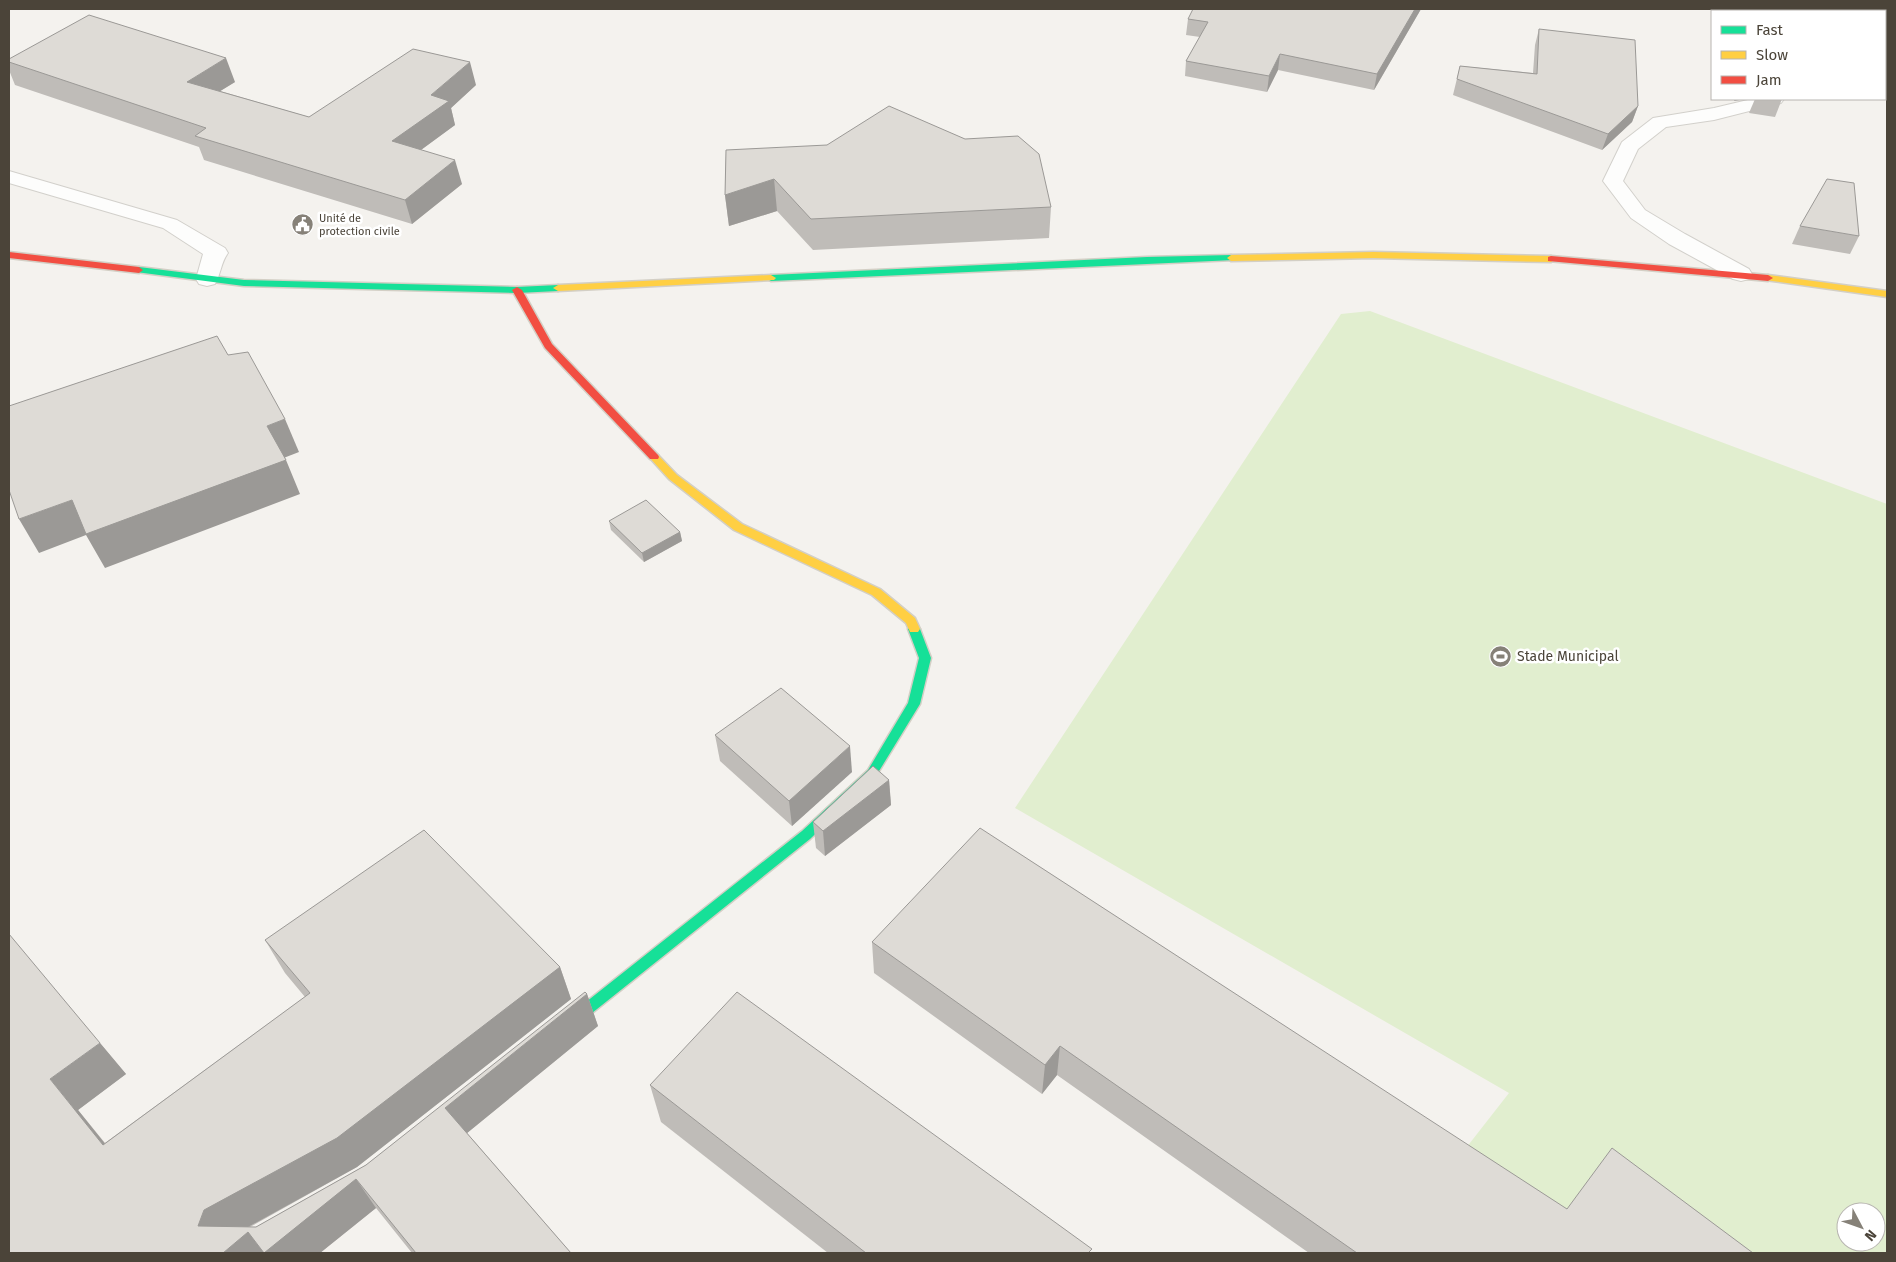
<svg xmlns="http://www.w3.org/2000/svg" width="1896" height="1262" font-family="'Fira Sans',sans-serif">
<rect width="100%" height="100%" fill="#f4f2ee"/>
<path fill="#e1eecf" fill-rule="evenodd" d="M1370,311l517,193v749h-503l125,-160 -494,-285 326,-494zM1846,1212h30v30h-30z"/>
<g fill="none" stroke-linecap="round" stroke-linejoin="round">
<defs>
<g id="street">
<path d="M1872,9h15v6h-2v-4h-11z"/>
<rect x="1885" y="54" width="2" height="12"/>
<path d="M1752,99h32l-3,4 -67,17 -48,7 -28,22 -15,32 22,29 40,24 64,35 3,5 -3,5 -8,2 -8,-2 -64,-35 -38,-26 -28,-37 19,-39 31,-24 61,-10z"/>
<path d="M9,171l168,49 48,28 3,5c-7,9 -7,21 -13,31l-8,2 -8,-2 -3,-5 7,-25 -40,-26 -154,-45z"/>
</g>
<g id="fast">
<path d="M1231,255l4,3 -1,2 -463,21 -5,-3 5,-3 376,-18z"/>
<path d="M139,267l105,13 273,7 41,-2 5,3 -5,3 -41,2 -273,-7 -108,-14 -1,-2z"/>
<path d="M914,625l6,4 11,29 -11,46 -44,72 -66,63 -243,194 -5,2 -5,-2 -2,-4 2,-4 245,-194 66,-61 40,-67 11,-45 -11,-29z"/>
</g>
<g id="slow">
<path d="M1373,252l178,4 4,3 -4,3 -178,-4 -142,3 -4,-3 4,-3z"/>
<path d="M771,275l5,3 -2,2 -216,11 -5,-3 5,-3z"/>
<path d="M1768,275l119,16v6l-122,-17 -2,-2z"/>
<path d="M654,454l4,1 19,20 65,49 138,65 35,29 5,11 -2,3h-8l-4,-9 -34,-28 -138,-65 -65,-51 -20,-22z"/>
</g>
<g id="jam">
<path d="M9,252l130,15 4,3 -4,3 -130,-15z"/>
<path d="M1551,256l217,19 5,3 -5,3 -220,-20v-4z"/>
<path d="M517,287l5,3 30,54 106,111 1,2 -1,2h-8l-105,-111 -33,-58z"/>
</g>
</defs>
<use href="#street" stroke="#d2d0cb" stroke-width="2"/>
<use href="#fast" stroke="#d3cfc5" stroke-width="3"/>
<use href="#slow" stroke="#d3cfc5" stroke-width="3"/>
<use href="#jam" stroke="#d3cfc5" stroke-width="3"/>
<use href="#street" fill="#fdfdfc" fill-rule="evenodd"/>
<use href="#fast" fill="#16e098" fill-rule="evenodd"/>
<use href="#slow" fill="#ffcf43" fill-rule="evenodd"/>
<use href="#jam" fill="#f24e42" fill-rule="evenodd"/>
</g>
<g fill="#bfbcb8">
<path d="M1421,9l-47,81 -96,-20 -11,22 -82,-16 1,-15 14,-24 -14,-2 2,-16z"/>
<path d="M1539,29l99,77 -6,16 -30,28 -149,-55 7,-29 73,7 2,-28z"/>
<path d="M9,59l226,23 -15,9 89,26 167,-32 -25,23 4,17 -34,25 41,34 -50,40 -208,-64 -5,-13 -184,-62 -6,-15z"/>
<path d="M1755,99h27l-7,18 -26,-4z"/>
<path d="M726,150l325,57 -2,31 -236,12 -36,-39 -48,15 -4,-31z"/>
<path d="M1800,226l59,10 -9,18 -58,-10z"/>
<path d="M609,521l71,11 2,9 -38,21 -33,-32z"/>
<path d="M715,735l137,37 -60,54 -72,-65z"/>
<path d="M889,780l2,25 -66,51 -9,-8 -3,-26z"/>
<path d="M265,940l295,27 11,32 -214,168 -107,60h6l110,-62 221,-171 11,32 -131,107 104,120h-159l-36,-45 -56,45h-311l91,-210 26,31 -48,36 27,33 200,-146 -20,-24z"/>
<path d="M872,942l695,267 186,44h-444l-252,-178 -15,19 -168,-121z"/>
<path d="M650,1085l441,168h-263l-167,-131z"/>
</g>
<g fill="#9b9996">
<path d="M1415,9h6l-47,81 3,-16z"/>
<path d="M1280,54l-2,16 -11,22 2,-16z"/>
<path d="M226,58l9,24 -39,24 -9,-24z"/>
<path d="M470,62l6,23 -25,23 4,17 -56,41 -7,-25 39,-46z"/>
<path d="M1735,99h10l-11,2z"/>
<path d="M1638,106l-6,16 -30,28 6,-16z"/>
<path d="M455,160l7,24 -50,40 -7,-24z"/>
<path d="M774,179l3,32 -48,15 -4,-31z"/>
<path d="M285,419l14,33 -18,7 -14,-33z"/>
<path d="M286,460l14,34 -195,74 -19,-33 -47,18 -20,-34 53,-19z"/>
<path d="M680,532l2,9 -38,21 -2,-9z"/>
<path d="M850,746l2,26 -60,54 -3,-25z"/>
<path d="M889,780l2,25 -66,51 -2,-25z"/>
<path d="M560,967l11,32 -214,168 -129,71 -30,-12 6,-16z"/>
<path d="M587,994l11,32 -137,112 -16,-30z"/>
<path d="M100,1043l26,31 -48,36 52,65 -27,-30 -53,-66z"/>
<path d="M1060,1046l-3,29 -15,19 3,-29z"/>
<path d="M356,1179l20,29 -56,45h-97l25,-21z"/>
</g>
<g fill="#dedbd6" stroke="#9b9996">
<path d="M1193,9h222l-38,65 -97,-20 -11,22 -83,-15 22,-39 -20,-3z"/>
<path d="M89,15l137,43 -39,24 122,35 104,-68 57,13 -39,33 18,6 -57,40 63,19 -50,40 -210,-64 11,-8 -197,-66v-3z"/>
<path d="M1539,29l96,11 3,66 -30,28 -151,-55 3,-13 77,8z"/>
<path d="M889,106l76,33 53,-3 21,18 12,53 -240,12 -37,-40 -49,16 1,-45 101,-5z"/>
<path d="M1827,179l27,4 5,53 -59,-10z"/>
<path d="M217,336l11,19 20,-3 37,67 -18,7 19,34 -200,74 -14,-34 -53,19 -10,-29v-84z"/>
<path d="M646,500l34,32 -38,21 -33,-32z"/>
<path d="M781,688l69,58 -61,55 -74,-66z"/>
<path d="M873,766l16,14 -66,51 -10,-9z"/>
<path d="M980,828l587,381 45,-61 141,105h-396l-297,-207 -15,19 -173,-123z"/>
<path d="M424,830l136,137 -223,171 -133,72 -6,16 58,1 110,-62 219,-173 2,2 -142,114 126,145h-155l-60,-74 -92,74 -16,-21 -25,21h-214v-319l91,109 -50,36 53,66 207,-152 -45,-53z"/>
<path d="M737,992l355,257 -4,4h-222l-216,-168z"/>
</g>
<defs>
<symbol id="civic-disc" viewBox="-11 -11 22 22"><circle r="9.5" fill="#868178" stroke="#fff"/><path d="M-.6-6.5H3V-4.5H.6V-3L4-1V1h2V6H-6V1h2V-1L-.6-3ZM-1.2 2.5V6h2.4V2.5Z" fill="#fff"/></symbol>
<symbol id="stadium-disc" viewBox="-11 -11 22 22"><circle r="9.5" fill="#868178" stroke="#fff"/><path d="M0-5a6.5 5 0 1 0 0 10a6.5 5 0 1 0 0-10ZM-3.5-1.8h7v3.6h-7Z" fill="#fff"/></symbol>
</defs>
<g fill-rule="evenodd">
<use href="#civic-disc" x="290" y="212" width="25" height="25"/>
<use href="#stadium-disc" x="1488" y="644" width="25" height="25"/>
</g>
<g text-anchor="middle" stroke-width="5" stroke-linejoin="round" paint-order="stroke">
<g font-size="11" fill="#4b4439" stroke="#fff" text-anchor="start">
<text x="319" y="222">Unité de<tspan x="319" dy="13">protection civile</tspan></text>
</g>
<g font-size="14" fill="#4b4439" stroke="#fff" text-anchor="start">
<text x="1517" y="661">Stade Municipal</text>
</g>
</g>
<rect width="1896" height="1262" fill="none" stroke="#4b4439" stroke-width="20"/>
<rect x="1711" y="10" width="175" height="90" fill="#ffffff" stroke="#b7b4b0"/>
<rect x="1721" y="26" width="25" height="8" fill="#16e098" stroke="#b7b4b0"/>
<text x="1756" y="35" font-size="15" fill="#4b4439">Fast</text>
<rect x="1721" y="51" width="25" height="8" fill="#ffcf43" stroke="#b7b4b0"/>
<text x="1756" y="60" font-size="15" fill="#4b4439">Slow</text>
<rect x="1721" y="76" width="25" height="8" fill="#f24e42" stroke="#b7b4b0"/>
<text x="1756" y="85" font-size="15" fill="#4b4439">Jam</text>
<g transform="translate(1861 1227) rotate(131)"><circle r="24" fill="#ffffff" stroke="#b7b4b0"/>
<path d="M0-4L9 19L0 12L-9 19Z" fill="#868178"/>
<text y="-8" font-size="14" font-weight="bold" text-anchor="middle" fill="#4b4439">N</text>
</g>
</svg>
